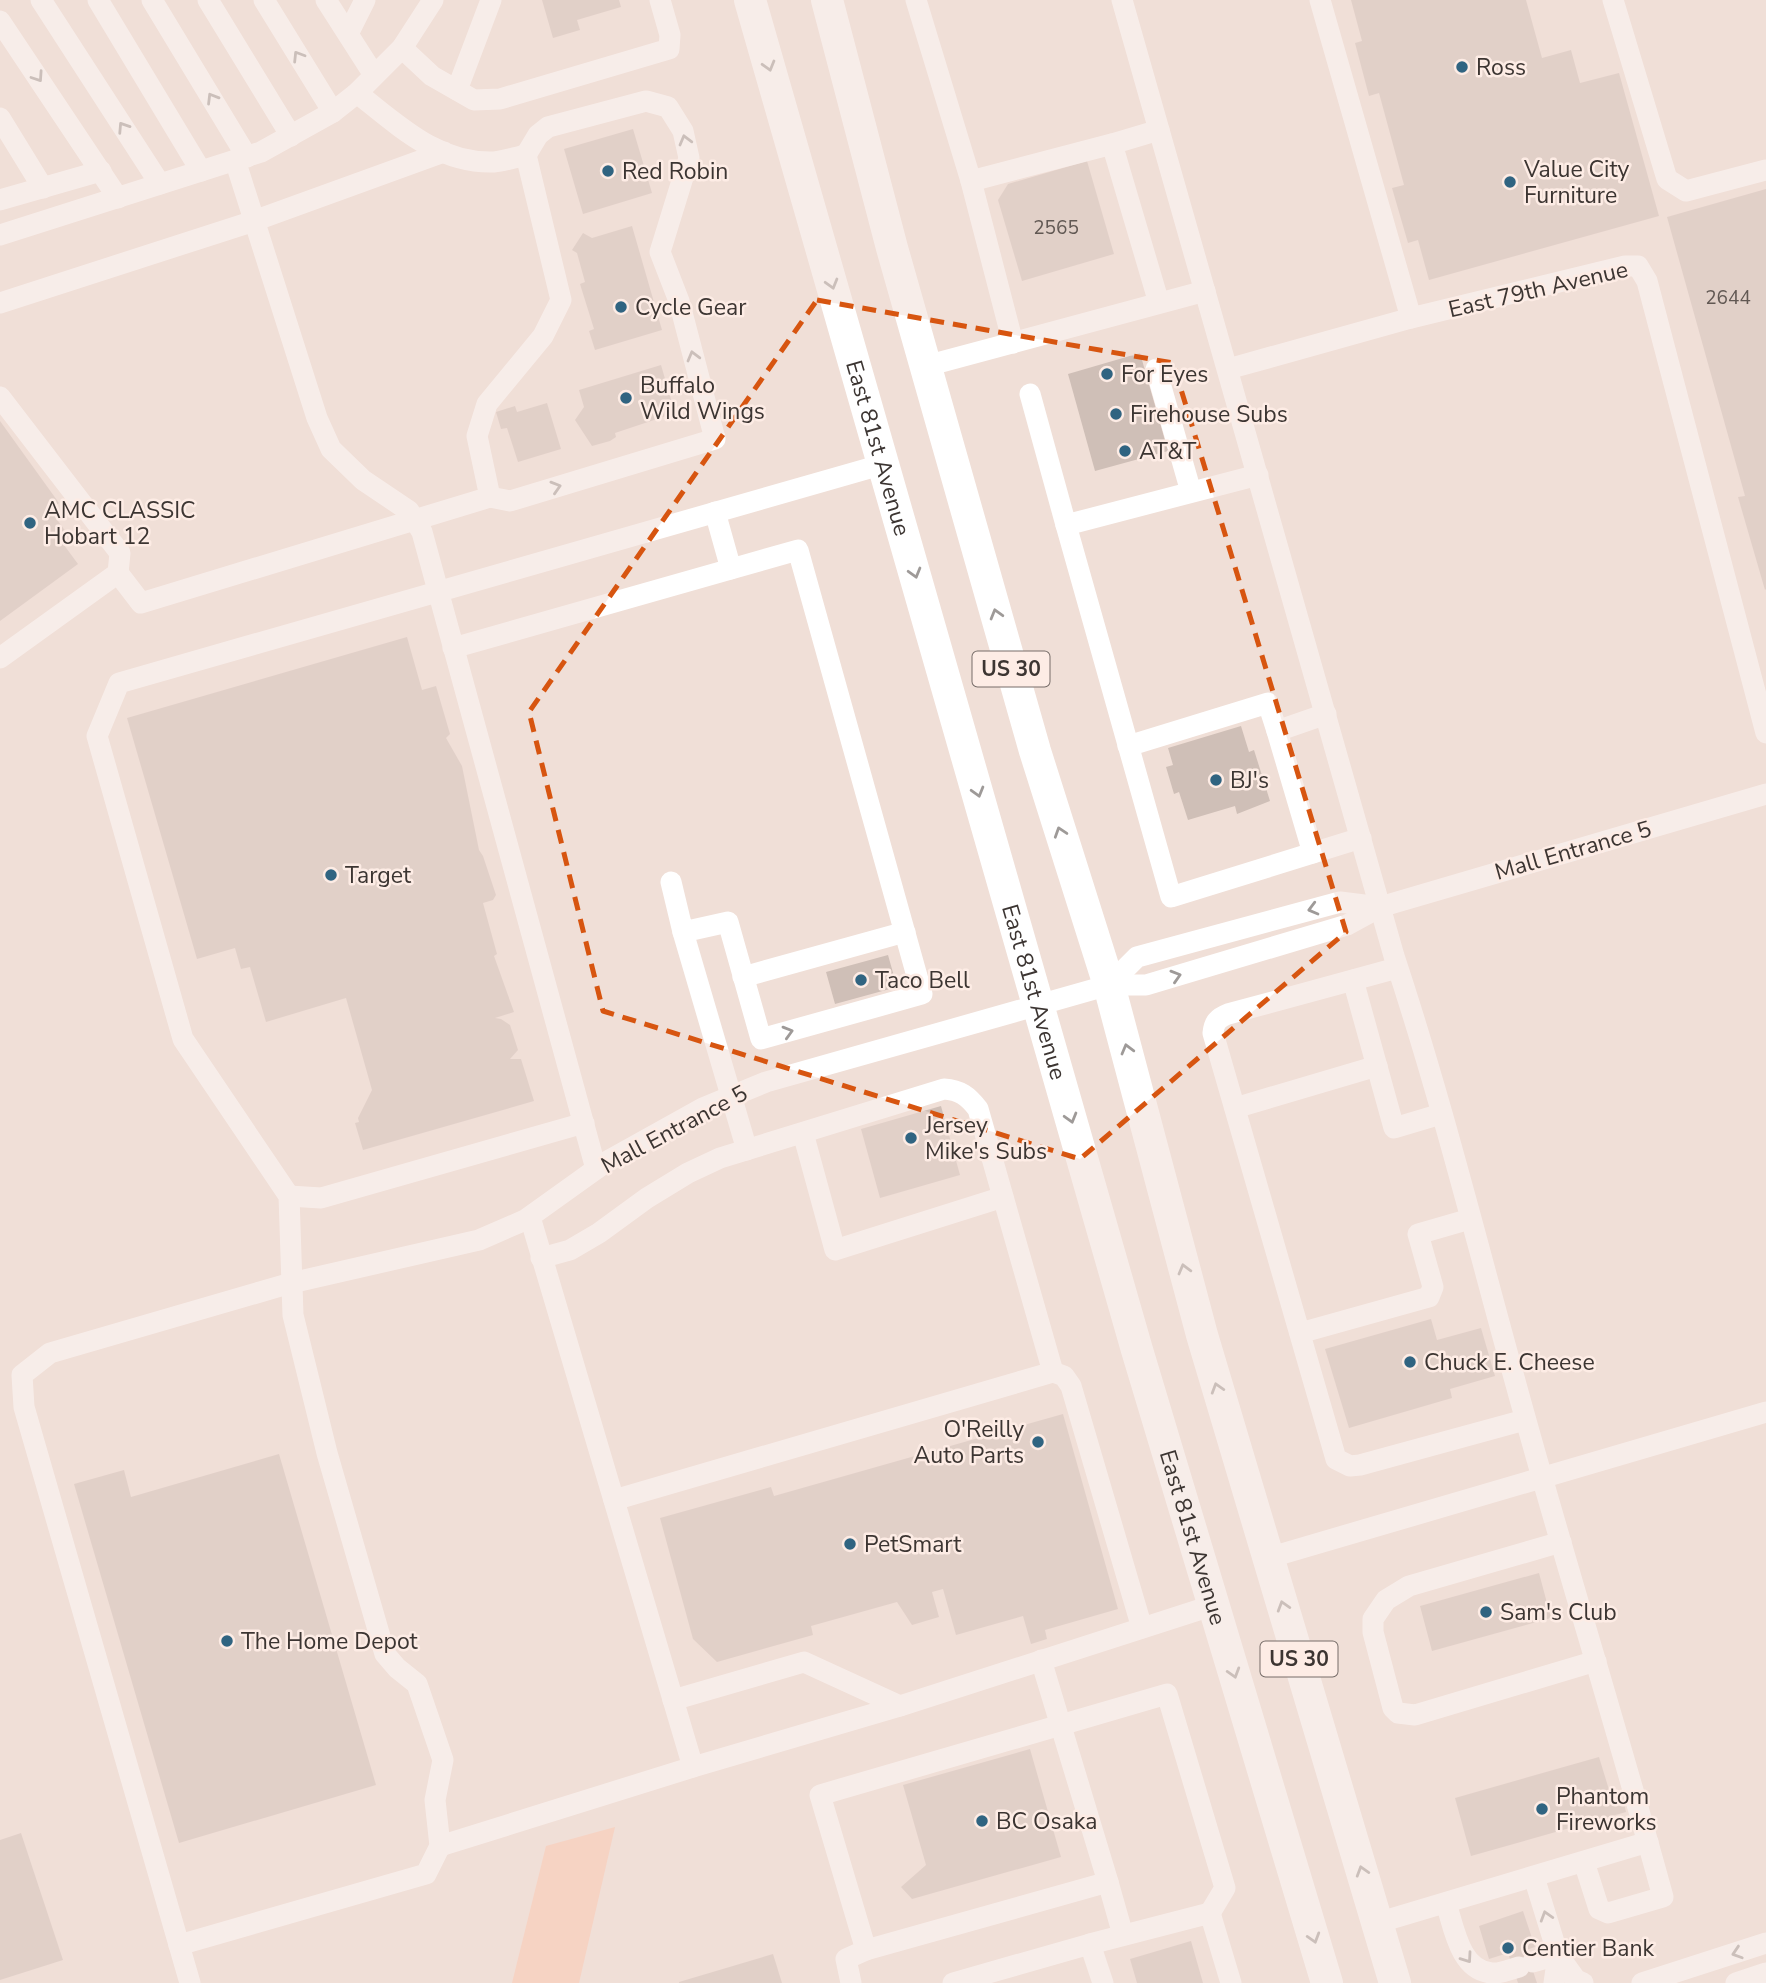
<svg xmlns="http://www.w3.org/2000/svg" width="1766" height="1983" font-family="'Nunito Sans',sans-serif">
<rect width="100%" height="100%" fill="#f0dfd7"/>
<path fill="#fdc5ab" d="M615,1827l-36,156h-67l34,-137z"/>
<g fill="#cfbfb7">
<path d="M542,0h77l2,7 -44,13 3,10 -27,8z"/>
<path d="M1351,0h175l16,58 29,-8 9,33 39,-10 40,143 -230,64 -11,-40 -10,3 -16,-55 12,-3 -25,-92 -10,3 -14,-53 7,-2z"/>
<path d="M633,129l19,64 -69,21 -19,-65z"/>
<path d="M1087,161l27,93 -92,27 -24,-81 10,-16z"/>
<path d="M1766,189v400l-1,1 -27,-93 7,-1 -78,-279z"/>
<path d="M632,226l30,104 -67,20 -6,-19 5,-2 -14,-45 5,-2 -8,-29 -5,-3 11,-17 9,5z"/>
<path d="M1140,353l28,98 -73,20 -27,-97z"/>
<path d="M661,365l14,48 -60,20 1,4 -6,4 -18,5 -17,-26 9,-13 -5,-17z"/>
<path d="M547,403l14,46 -43,13 -11,-34 -6,1 -5,-17 19,-6 2,6z"/>
<path d="M0,421l59,82 -9,7 19,26 -8,5 17,23 -78,57z"/>
<path d="M407,637l15,53 14,-4 14,48 -4,4 16,28 17,84 4,6 13,39 -3,5 -10,3 14,51 -3,2 20,56 -19,6 6,1 9,6 8,25 -8,9h11l13,42 -171,49 -8,-27 4,-1 -1,-4 14,-28 -26,-92 -80,24 -16,-55 -9,2 -6,-21 -38,11 -70,-241z"/>
<path d="M1241,726l8,26 5,-2 16,51 -33,13 -2,-8 -47,14 -9,-28 -5,2 -8,-27 7,-2 -5,-17z"/>
<path d="M888,955l9,32 -62,17 -9,-32z"/>
<path d="M941,1106l19,69 -80,23 -19,-69z"/>
<path d="M1431,1319l6,21 44,-12 14,48 -45,13 2,9 -103,30 -24,-79z"/>
<path d="M1063,1414l55,195 -73,21 2,9 -16,5 -8,-28 -67,19 -13,-46 -11,3 7,25 -27,8 -15,-23 -86,24 2,9 -96,27 -24,-23 -33,-121 111,-31 3,9z"/>
<path d="M279,1454l97,331 -197,58 -105,-359 50,-14 7,27z"/>
<path d="M1539,1573l12,45 -119,33 -12,-45z"/>
<path d="M1030,1749l31,108 -149,42 -11,-12 25,-22 -23,-80z"/>
<path d="M1599,1757l15,49 10,-3 2,9 -155,44 -16,-58z"/>
<path d="M21,1833l42,127 -63,20v-140z"/>
<path d="M1523,1911l12,36 -9,3 11,33h-19l-10,-30 -19,6 -10,-33z"/>
<path d="M1191,1941l12,42h-66l-7,-24z"/>
<path d="M773,1954l9,29h-103v-1z"/>
</g>
<g fill="none" stroke-linecap="round" stroke-linejoin="round">
<g stroke="#fff" stroke-width="21">
<path d="M41,0l119,184"/>
<path d="M98,0l103,171"/>
<path d="M152,0l95,157"/>
<path d="M208,0l83,136"/>
<path d="M264,0l69,112"/>
<path d="M326,0l48,75"/>
<path d="M916,0l55,181"/>
<path d="M1122,0l272,956c51,154 89,312 133,468 44,158 93,315 136,473l-55,16 -9,-4 -15,-47"/>
<path d="M1320,0l91,318 214,-52h13l9,15 119,452"/>
<path d="M1613,0l54,179 19,12 80,-21"/>
<path d="M0,21l118,177"/>
<path d="M348,34l17,-34"/>
<path d="M402,48l30,28 42,24 26,-1 169,-50 1,-14 -10,-35"/>
<path d="M457,90l34,-90"/>
<path d="M0,118l43,70"/>
<path d="M235,160l82,258 14,31 32,31 46,31 13,21 174,637"/>
<path d="M0,200l101,-29"/>
<path d="M0,235l261,-83 72,-40 24,-19 45,-45 31,-48"/>
<path d="M0,303l254,-82 190,-69"/>
<path d="M1159,303l-47,-159 47,-14"/>
<path d="M1013,343l-42,-162 141,-37"/>
<path d="M926,366l279,-75"/>
<path d="M1156,369l35,123"/>
<path d="M1228,369l183,-51"/>
<path d="M1030,394l36,131 192,-50"/>
<path d="M0,397l120,156 -2,20 -118,85"/>
<path d="M490,497l20,4 205,-62 -36,-138 -19,-49 29,-94 -6,-27 -15,-24 -22,-6 -98,26 -10,8 -12,20"/>
<path d="M1066,525l105,372 190,-59"/>
<path d="M118,573l23,30 349,-106 -13,-61 10,-32 56,-68 18,-36 -35,-145c-10,2 -21,6 -32,7 -56,2 -95,-36 -137,-69"/>
<path d="M453,648l278,-79"/>
<path d="M1128,746l140,-43 9,28"/>
<path d="M1313,853l-36,-122 49,-17"/>
<path d="M671,882l12,50 45,-10 33,117 161,-45 -124,-444 -67,19 -16,-57"/>
<path d="M683,932l64,218"/>
<path d="M1397,968l-169,46c-10,4 -14,8 -15,19l123,426 14,7 10,-1 165,-45"/>
<path d="M743,977l162,-45"/>
<path d="M1353,980l41,148 47,-14"/>
<path d="M1109,985l28,-28 203,-55 40,5"/>
<path d="M1235,1108l142,-42"/>
<path d="M803,1133l32,117 168,-53"/>
<path d="M289,1196l32,2 263,-75"/>
<path d="M541,1258l29,-8 29,-17 48,-35 41,-25 32,-15 224,-69c16,1 24,7 34,20l75,263"/>
<path d="M1300,1333l129,-36 4,-10 -15,-53 52,-15"/>
<path d="M614,1500l439,-128 11,4 7,10 71,242"/>
<path d="M1561,1542l-152,44 -23,14 -13,19v13l20,76 5,5 17,2 181,-54"/>
<path d="M1268,1558l498,-146"/>
<path d="M673,1700l131,-38 96,44"/>
<path d="M693,1767l207,-61 314,-101"/>
<path d="M440,1846l253,-79 -163,-550"/>
<path d="M1108,1882l15,53"/>
<path d="M1446,1903c8,25 14,68 46,70 8,1 19,-4 27,-6"/>
<path d="M1377,1923l271,-81"/>
<path d="M179,1945l247,-71 14,-28 -5,-46 8,-40 -26,-76 -20,-16 -12,-14 -58,-201 -34,-138 -4,-119 -106,-157 -86,-303 22,-53 765,-219"/>
<path d="M866,1950l242,-68 -67,-222"/>
<path d="M1533,1962l25,-7 -24,-78"/>
<path d="M190,1983l-166,-576 -2,-32 28,-22 241,-70 188,-43 46,-20 81,-58 97,-54 29,-12 34,-14 343,-97h37l201,-60 33,-18 386,-113"/>
<path d="M851,1983l-5,-24 20,-9 -46,-155 347,-101 58,194 -15,25"/>
<path d="M953,1983l137,-39"/>
<path d="M1103,1983l-13,-39 120,-31 21,70"/>
<path d="M1554,1983l4,-28 18,25 7,3"/>
<path d="M1642,1983l124,-40"/>
<path d="M1736,1983l30,-10"/>
</g>
<g stroke="#fff" stroke-width="32">
<path id="s1" d="M750,0l387,1350 190,633"/>
<path d="M827,0l65,248 143,503 74,234 93,350 193,648"/>
</g>
</g>
<defs><path id="oneway-chevron" d="M-2-3.5L2.5 0L-2 3.5" fill="none" stroke-width="1.6" stroke-linecap="round" stroke-linejoin="round" transform="scale(1.75)"/></defs>
<g stroke="#9e9a98">
<use href="#oneway-chevron" transform="translate(298 56) rotate(-122)"/>
<use href="#oneway-chevron" transform="translate(769 66) rotate(74)"/>
<use href="#oneway-chevron" transform="translate(38 77) rotate(56)"/>
<use href="#oneway-chevron" transform="translate(212 98) rotate(-121)"/>
<use href="#oneway-chevron" transform="translate(123 127) rotate(-123)"/>
<use href="#oneway-chevron" transform="translate(685 140) rotate(-105)"/>
<use href="#oneway-chevron" transform="translate(832 284) rotate(74)"/>
<use href="#oneway-chevron" transform="translate(693 356) rotate(-105)"/>
<use href="#oneway-chevron" transform="translate(556 487) rotate(-17)"/>
<use href="#oneway-chevron" transform="translate(915 573) rotate(74)"/>
<use href="#oneway-chevron" transform="translate(996 614) rotate(-106)"/>
<use href="#oneway-chevron" transform="translate(978 792) rotate(74)"/>
<use href="#oneway-chevron" transform="translate(1060 832) rotate(-108)"/>
<use href="#oneway-chevron" transform="translate(1313 909) rotate(165)"/>
<use href="#oneway-chevron" transform="translate(1176 976) rotate(-17)"/>
<use href="#oneway-chevron" transform="translate(788 1032) rotate(-16)"/>
<use href="#oneway-chevron" transform="translate(1127 1049) rotate(-105)"/>
<use href="#oneway-chevron" transform="translate(1071 1118) rotate(74)"/>
<use href="#oneway-chevron" transform="translate(1184 1269) rotate(-105)"/>
<use href="#oneway-chevron" transform="translate(1217 1388) rotate(-107)"/>
<use href="#oneway-chevron" transform="translate(1283 1606) rotate(-107)"/>
<use href="#oneway-chevron" transform="translate(1234 1673) rotate(73)"/>
<use href="#oneway-chevron" transform="translate(1362 1871) rotate(-107)"/>
<use href="#oneway-chevron" transform="translate(1546 1916) rotate(-107)"/>
<use href="#oneway-chevron" transform="translate(1314 1938) rotate(73)"/>
<use href="#oneway-chevron" transform="translate(1737 1953) rotate(162)"/>
<use href="#oneway-chevron" transform="translate(1467 1958) rotate(55)"/>
</g>
<path d="M0 0H1766V1983H0ZM817,300l356,63 173,569 -266,227 -477,-148 -74,-299z" fill="#f0dfd7" fill-opacity=".55" fill-rule="evenodd"/>
<path fill="none" stroke="#d75510" stroke-width="5" stroke-dasharray="14 9" stroke-linejoin="round" d="M817,300l356,63 173,569 -266,227 -477,-148 -74,-299z"/>
<g fill="#306481" stroke="#fdece5" stroke-width="2.5">
<circle cx="1462" cy="67" r="7"/>
<circle cx="608" cy="171" r="7"/>
<circle cx="1510" cy="182" r="7"/>
<circle cx="621" cy="307" r="7"/>
<circle cx="1107" cy="374" r="7"/>
<circle cx="626" cy="398" r="7"/>
<circle cx="1116" cy="414" r="7"/>
<circle cx="1125" cy="451" r="7"/>
<circle cx="30" cy="523" r="7"/>
<circle cx="1216" cy="780" r="7"/>
<circle cx="331" cy="875" r="7"/>
<circle cx="861" cy="980" r="7"/>
<circle cx="911" cy="1138" r="7"/>
<circle cx="1410" cy="1362" r="7"/>
<circle cx="1038" cy="1442" r="7"/>
<circle cx="850" cy="1544" r="7"/>
<circle cx="1486" cy="1612" r="7"/>
<circle cx="227" cy="1641" r="7"/>
<circle cx="1542" cy="1809" r="7"/>
<circle cx="982" cy="1821" r="7"/>
<circle cx="1508" cy="1948" r="7"/>
</g>
<g text-anchor="middle" stroke-width="5" stroke-linejoin="round" paint-order="stroke">
<g font-size="19" fill="#615853">
<text x="1056" y="234">2565</text>
<text x="1728" y="304">2644</text>
</g>
<g fill="#fdece5" stroke="#766c68" stroke-width="2">
<rect x="972.5" y="651.5" width="77" height="35" rx="5"/>
<rect x="1260.5" y="1641.5" width="77" height="35" rx="5"/>
</g>
<g font-size="21" font-weight="bold" fill="#3c3532">
<text x="1011" y="676">US 30</text>
<text x="1299" y="1666">US 30</text>
</g>
<g font-size="23" fill="#3c3532" stroke="#fdece5" text-anchor="start">
<text x="1476" y="75">Ross</text>
<text x="1524" y="177">Value City<tspan x="1524" dy="26">Furniture</tspan></text>
<text x="622" y="179">Red Robin</text>
<text x="635" y="315">Cycle Gear</text>
<text x="1121" y="382">For Eyes</text>
<text x="640" y="393">Buffalo<tspan x="640" dy="26">Wild Wings</tspan></text>
<text x="1130" y="422">Firehouse Subs</text>
<text x="1139" y="459">AT&amp;T</text>
<text x="44" y="518">AMC CLASSIC<tspan x="44" dy="26">Hobart 12</tspan></text>
<text x="1230" y="788">BJ's</text>
<text x="345" y="883">Target</text>
<text x="875" y="988">Taco Bell</text>
<text x="925" y="1133">Jersey<tspan x="925" dy="26">Mike's Subs</tspan></text>
<text x="1424" y="1370">Chuck E. Cheese</text>
<text x="1024" y="1437" text-anchor="end">O'Reilly<tspan x="1024" dy="26">Auto Parts</tspan></text>
<text x="864" y="1552">PetSmart</text>
<text x="1500" y="1620">Sam's Club</text>
<text x="241" y="1649">The Home Depot</text>
<text x="1556" y="1804">Phantom<tspan x="1556" dy="26">Fireworks</tspan></text>
<text x="996" y="1829">BC Osaka</text>
<text x="1522" y="1956">Centier Bank</text>
</g>
<g font-size="23" fill="#3c3532" stroke="#fdece5">
<text transform="translate(1538 289) rotate(-13)" y="8">East 79th Avenue</text>
<text dy="8" stroke="none"><textPath href="#s1" startOffset="466">East 81st Avenue</textPath></text>
<text transform="translate(1573 850) rotate(-16)" y="8">Mall Entrance 5</text>
<text dy="8" stroke="none"><textPath href="#s1" startOffset="1032">East 81st Avenue</textPath></text>
<text transform="translate(674 1129) rotate(-28)" y="8">Mall Entrance 5</text>
<text dy="8" stroke="none"><textPath href="#s1" startOffset="1600">East 81st Avenue</textPath></text>
</g>
</g>
</svg>
